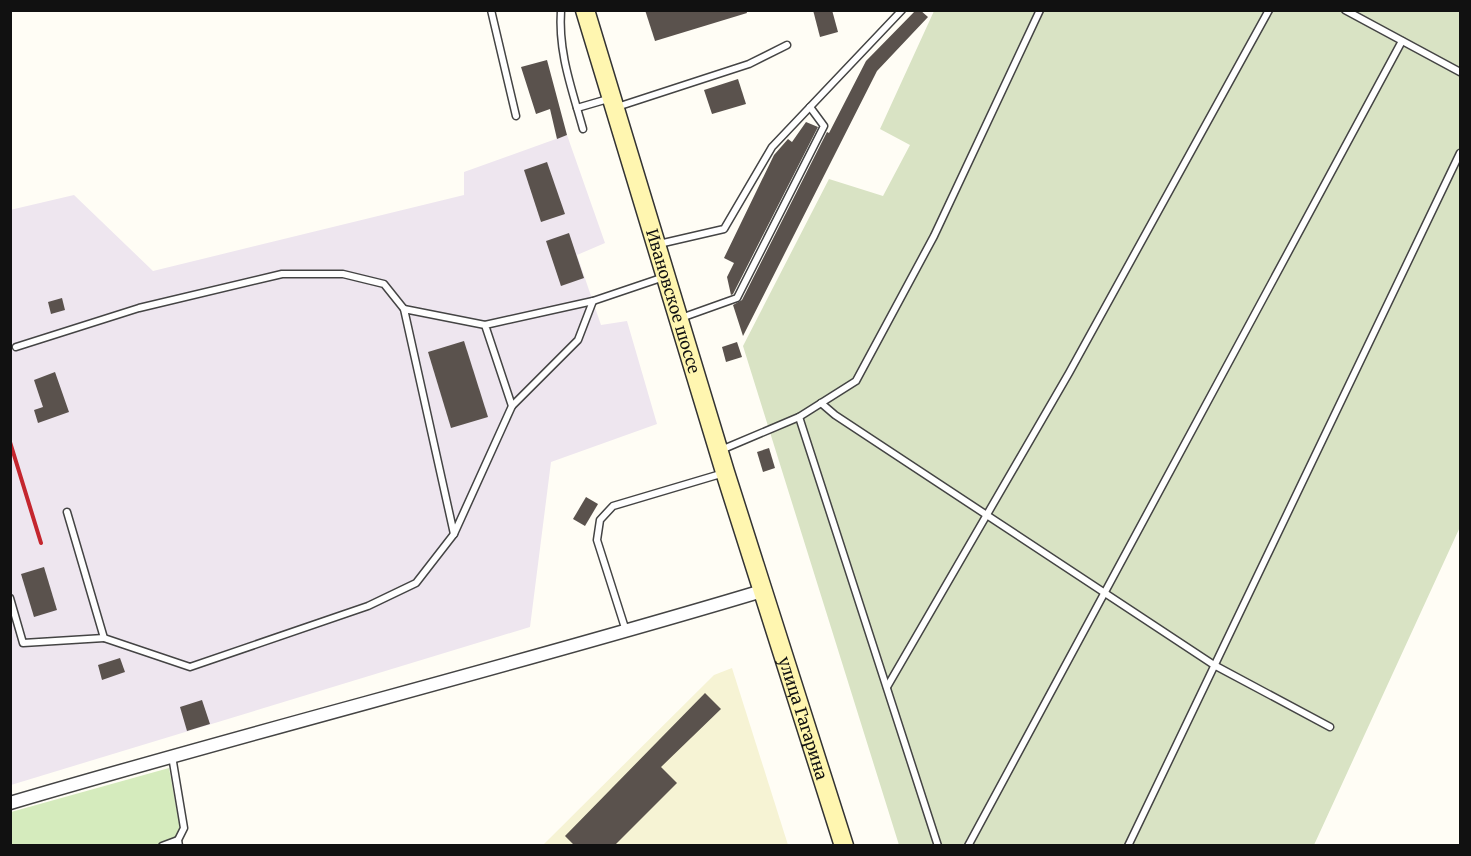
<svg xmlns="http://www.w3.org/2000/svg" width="1471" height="856" font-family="Merriweather,serif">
<rect width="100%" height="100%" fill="#fffdf5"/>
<path fill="#eee6ef" d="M567,135l38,108 -28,12 24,70 26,-4 30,103 -106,38 -21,165 -519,158 -1,-575 64,-15 79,76 311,-76v-23z"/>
<path fill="#f6f3d4" d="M732,668l56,177 -246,1 172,-171z"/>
<path fill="#d5ebbd" d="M169,768l14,77 -172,1v-34z"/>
<path fill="#d9e3c4" d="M934,11h526v516l-146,318h-415l-156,-499 86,-167 54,17 27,-51 -30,-16z"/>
<g fill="#5a524d">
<path d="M645,10h101l1,3 -92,28z"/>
<path d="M813,10h19l6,22 -18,5z"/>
<path d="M916,10h4l8,7 -51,54 -134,265 -10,-31 9,-5 85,-168 2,1 37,-72z"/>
<path d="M547,60l20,75 -10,4 -7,-30 -14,5 -15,-47z"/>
<path d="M738,79l8,25 -34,10 -8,-24z"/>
<path d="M806,122l12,5 -85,167 -2,1 -4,-18 7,-14 -10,-5 50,-103 14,-16 4,3z"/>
<path d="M547,162l18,52 -24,8 -17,-52z"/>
<path d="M569,233l15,45 -23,8 -15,-45z"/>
<path d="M62,298l3,12 -14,4 -3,-12z"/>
<path d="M464,341l24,76 -37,11 -23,-76z"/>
<path d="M737,342l5,15 -16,5 -4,-15z"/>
<path d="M55,372l14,40 -31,11 -4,-13 9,-3 -9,-27z"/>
<path d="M769,448l6,20 -12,4 -6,-20z"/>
<path d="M586,497l12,7 -13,22 -12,-7z"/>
<path d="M44,567l13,43 -23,7 -13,-43z"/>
<path d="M120,658l5,14 -23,8 -4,-15z"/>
<path d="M705,693l16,16 -60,58 16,16 -63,63h-39l-10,-10z"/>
<path d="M202,700l8,24 -23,7 -7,-24z"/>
</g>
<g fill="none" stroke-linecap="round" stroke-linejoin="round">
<defs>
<g id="lane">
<path d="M491,10l25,106"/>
<path d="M561,10c-3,43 11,79 22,119"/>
<path d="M1345,10l115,62"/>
<path d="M617,107l132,-43 38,-19"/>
<path d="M577,108l31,-9"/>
<path d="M659,244l65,-15 48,-82 130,-137"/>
<path d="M681,318l56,-20 87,-172 -14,-19"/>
<path d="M485,325l27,81 -58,128 -50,-225 81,16 108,-24 71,-24"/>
<path d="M16,347l123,-39 143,-34h61l41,10 20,25"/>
<path d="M821,403l14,12 379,250 116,62"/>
<path d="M512,406l66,-66 15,-39"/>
<path d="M799,417l139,429"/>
<path d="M721,450l78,-33 57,-36 78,-145 106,-226"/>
<path d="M67,512l37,126 86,29 178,-61 48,-23 38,-49"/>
<path d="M10,598l13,45 81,-5"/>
<path d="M626,631l-29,-91 3,-20 13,-14 111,-33"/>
<path d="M887,687l182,-314 200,-363"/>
<path d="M172,756l12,72 -6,12 1,6"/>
<path d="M162,846l16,-6"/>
<path d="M968,846l434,-805"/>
<path d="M1128,846l332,-693"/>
</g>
<path id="street" d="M10,803c250,-74 503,-137 752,-212"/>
<g id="secondary">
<path id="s1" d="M585,10l140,462 119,374"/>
</g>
</defs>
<use href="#lane" stroke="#444" stroke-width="9"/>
<use href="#street" stroke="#444" stroke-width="15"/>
<use href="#secondary" stroke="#333" stroke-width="21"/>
<use href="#lane" stroke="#fff" stroke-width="6"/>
<use href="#street" stroke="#fff" stroke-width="12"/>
<use href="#secondary" stroke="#fff6b0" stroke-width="18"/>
<path stroke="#c4262e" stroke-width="4" d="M10,442l31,101"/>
</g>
<g text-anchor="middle" stroke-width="6" stroke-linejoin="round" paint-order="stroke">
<g font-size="16" fill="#111" stroke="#fff">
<text dy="6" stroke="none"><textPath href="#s1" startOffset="304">Ивановское шоссе</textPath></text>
<text dy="6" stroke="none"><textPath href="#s1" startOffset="741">улица Гагарина</textPath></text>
</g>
</g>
<rect width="1471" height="856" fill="none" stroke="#111111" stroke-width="24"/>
</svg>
